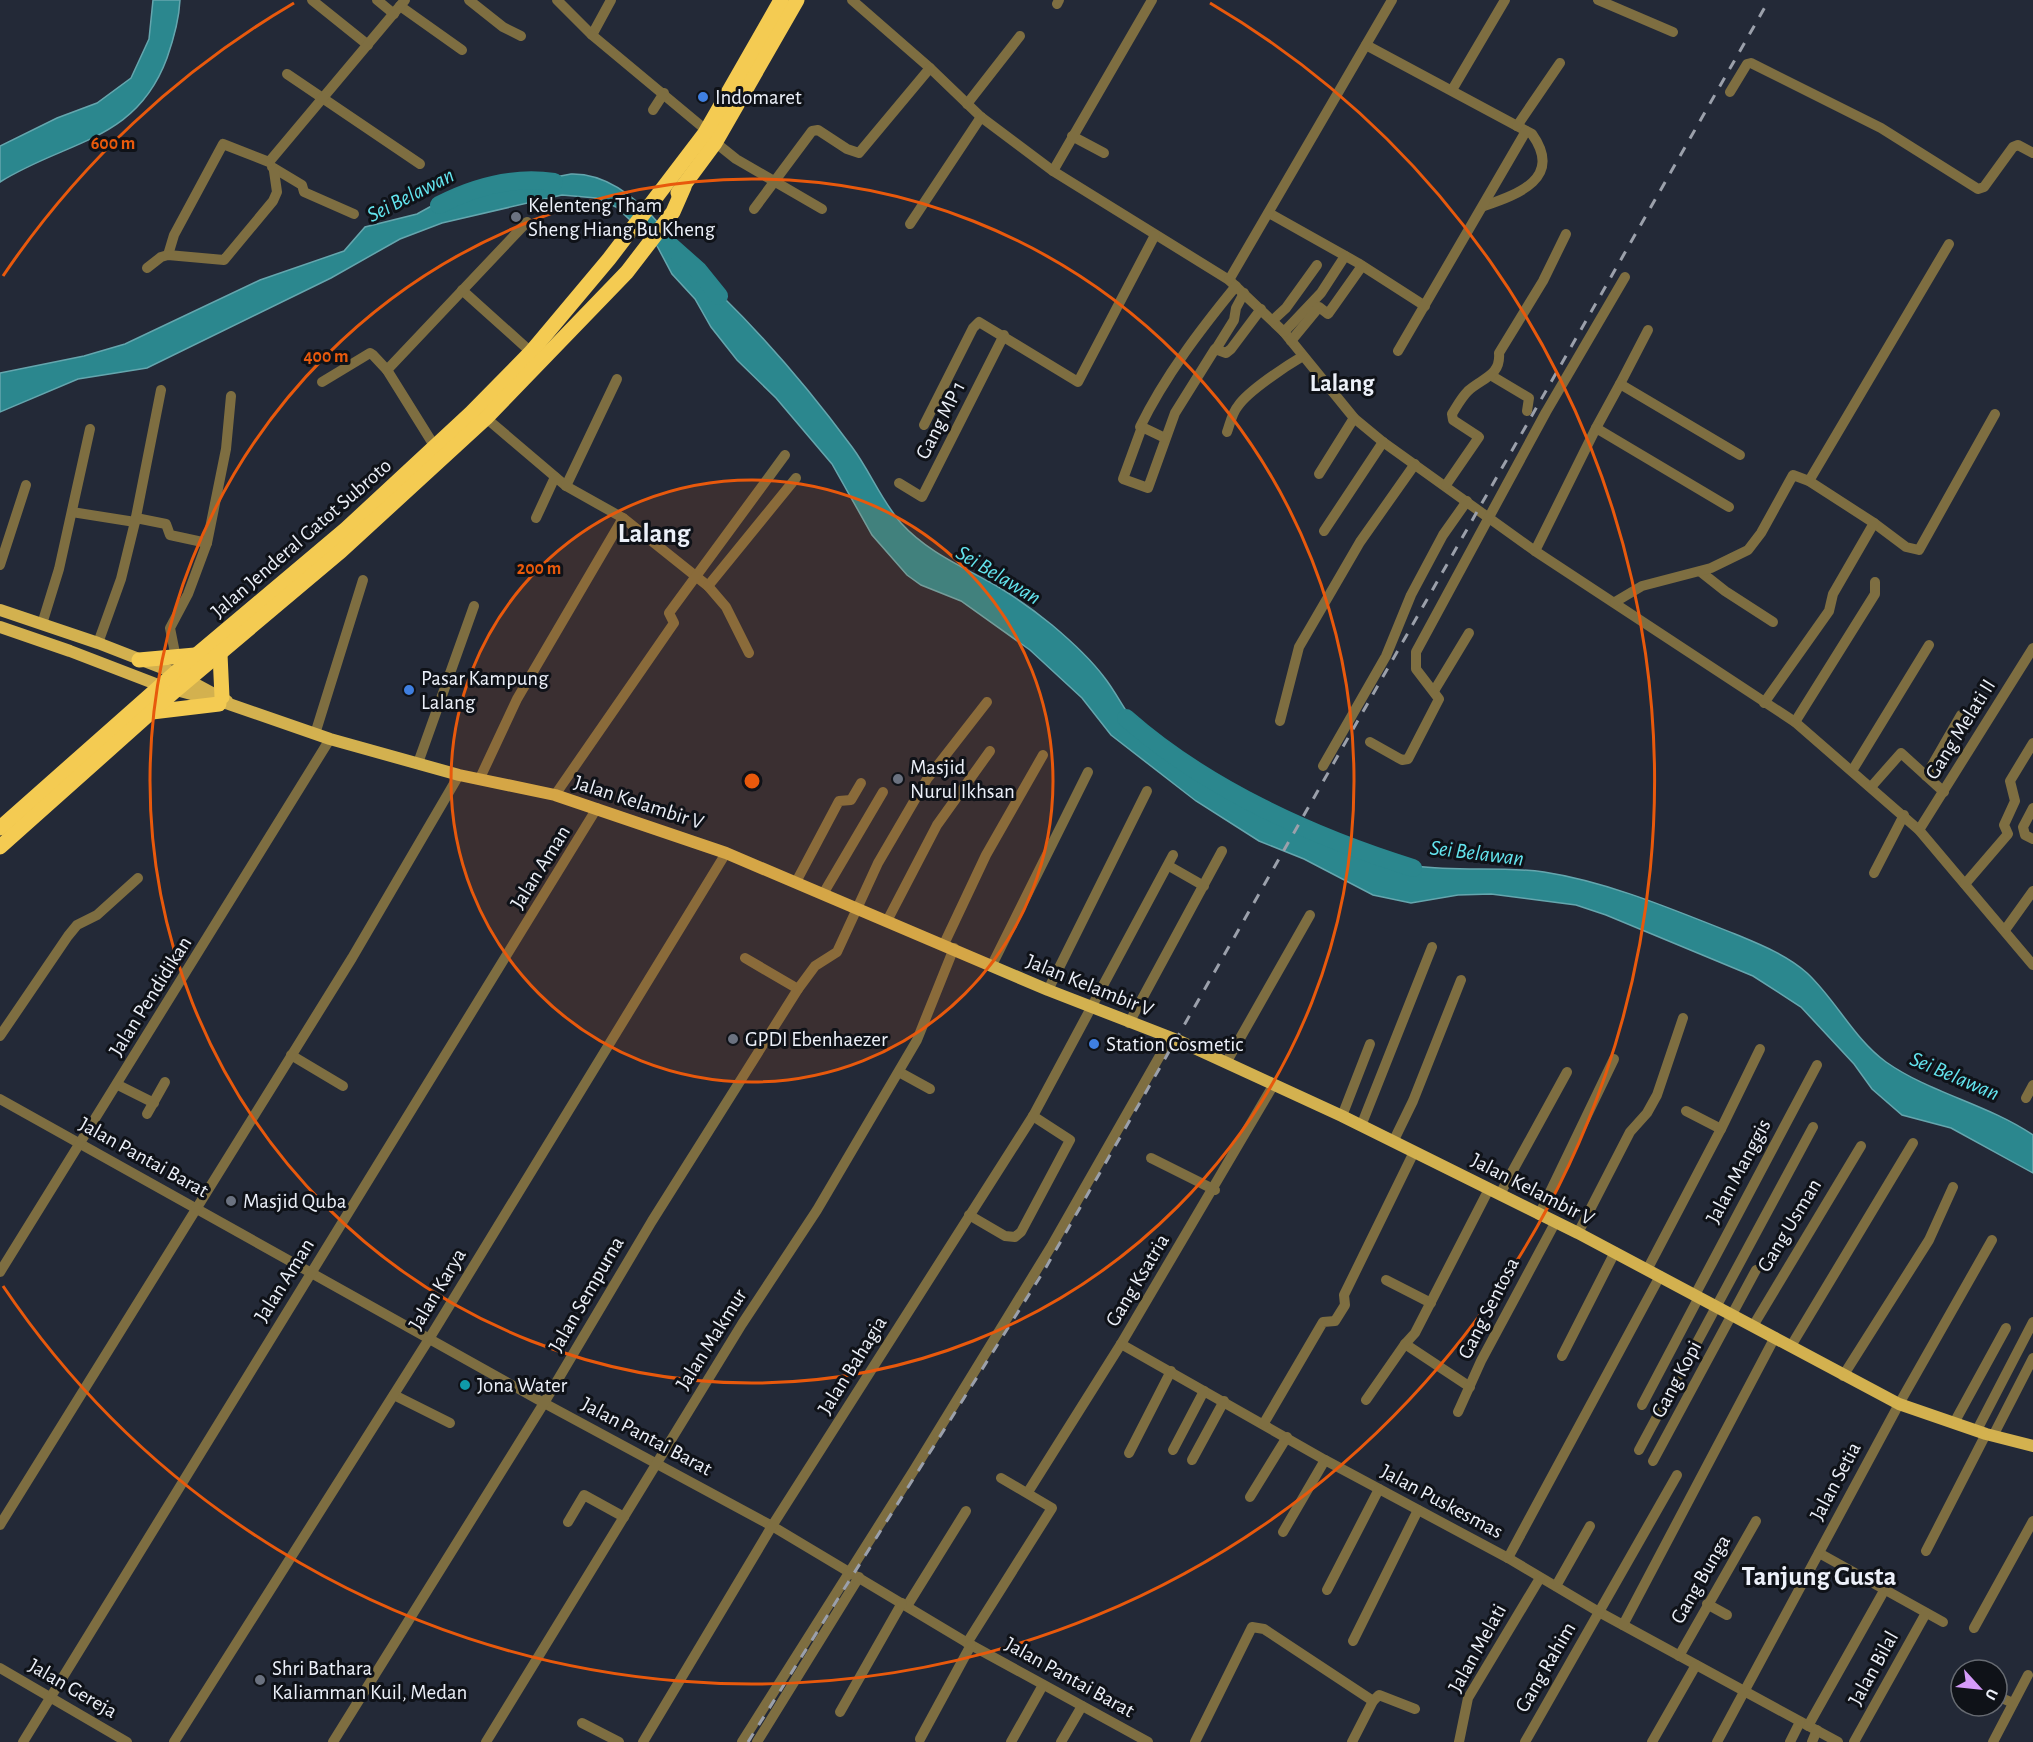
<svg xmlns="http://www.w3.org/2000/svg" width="2033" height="1742" font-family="'Alegreya Sans',sans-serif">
<rect width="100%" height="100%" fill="#232937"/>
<g fill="#2b878e" stroke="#65a6ae" stroke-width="1.5">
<path d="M153,0h27c-1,21 -6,38 -13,58 -31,84 -100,82 -167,124v-36l57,-28 40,-15 34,-25 18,-39z"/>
<path d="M571,174c36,-1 68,26 91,53 9,9 8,22 18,30 64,56 121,121 172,190 18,24 29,53 49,76 27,30 65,45 99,65 18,11 36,24 52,37 19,16 37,32 52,52 15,19 24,42 42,59 19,19 45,32 68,46 62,35 131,72 202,84 42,6 85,0 128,6 65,10 130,38 191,62 24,10 52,21 72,39 29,27 47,66 79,89 44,31 101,42 147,73v38l-82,-45 -49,-13 -30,-26 -18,-25 -53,-57 -48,-31 -147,-61 -30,-10 -85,-11 -33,1 -47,8 -38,-8 -69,-36 -45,-18 -63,-40 -85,-66 -29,-37 -52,-48 -69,-49 -40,-16 -14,-10 -35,-40 -40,-71 -56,-66 -39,-38 -26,-33 -16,-28 -23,-25 -16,-30 -40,-37 -20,-9 -34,-3 -120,28 -42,16 -69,39 -184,90 -69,11 -78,33v-39l84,-17 41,-12 135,-64 84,-29 21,-24 52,-13 29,-16z"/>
</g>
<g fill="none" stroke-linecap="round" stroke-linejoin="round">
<g stroke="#2b878e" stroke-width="18">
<path d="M439,205c35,-18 74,-29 115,-23"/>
<path d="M654,231l44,39 21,26"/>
<path d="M1126,718c79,70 187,119 287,150"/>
</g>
<g stroke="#7e6e41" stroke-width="10">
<path d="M312,0l56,45"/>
<path d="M377,0l17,14"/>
<path d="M469,0l34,27 18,9"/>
<path d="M557,0l35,35 19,-35"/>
<path d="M852,0l78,68 51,49 72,54 176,109 55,52 70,86 29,24 152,109 260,171 124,108 114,135"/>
<path d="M1598,0l75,32"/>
<path d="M1057,4l2,-4"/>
<path d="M400,6l62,44"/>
<path d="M592,35l114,95"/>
<path d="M1366,45l166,89c31,44 -13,60 -48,72"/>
<path d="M287,74l133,90"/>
<path d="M1452,90l53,-90"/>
<path d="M1730,92l17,-28 4,-1 130,65 97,61 6,-2 29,-40 5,-2 15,8"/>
<path d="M967,104l53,-68"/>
<path d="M653,110l11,-17"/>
<path d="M1517,126l43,-63"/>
<path d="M1072,136l32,17"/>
<path d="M711,139l25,20 86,50"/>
<path d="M272,167l30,18 2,7 50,22"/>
<path d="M1053,171l99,-171"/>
<path d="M754,209l58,-78 6,-1 29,19 12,4 71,-85"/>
<path d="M1269,213l89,50 67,43"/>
<path d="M910,224l71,-107"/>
<path d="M168,255l6,-20 49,-91 46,18 136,-162"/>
<path d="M147,268l14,-11 7,-2 56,5 49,-59 4,-9 -3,-21"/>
<path d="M1229,280l163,-280"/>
<path d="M1236,286c-36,44 -71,90 -96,141h2l-19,52 25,9 27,-75 40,-64 11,4 5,-4 30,-40"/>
<path d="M462,290l69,62"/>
<path d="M1273,320l13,-12 31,-43"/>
<path d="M1284,332l37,-39 24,-37"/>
<path d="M1291,341l28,-34 9,7 34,-48"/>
<path d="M1216,349l18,-29 2,-12 8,-15"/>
<path d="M1398,351l128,-220"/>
<path d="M387,370l140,-148"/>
<path d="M1492,376l37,22 -2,13"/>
<path d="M322,382l48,-29 3,2 14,15 48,77"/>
<path d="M1620,384l28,-54"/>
<path d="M486,418l80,68 57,32 85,68 18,21 23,46"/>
<path d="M924,425l49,-97 6,-6 99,60 77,-147"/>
<path d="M1142,427l23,11"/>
<path d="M1596,428l24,-44 120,71"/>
<path d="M1227,432c3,-8 5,-19 11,-26 10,-15 48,-40 65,-50"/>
<path d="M1319,474l35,-56"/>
<path d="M1809,481l140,-237"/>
<path d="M899,483l23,14 82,-162"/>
<path d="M1446,485l33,-48 -26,-17 -1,-6c5,-8 9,-16 16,-23 14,-13 33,-15 31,-38l44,-72 23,-47"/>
<path d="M566,486l51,-107"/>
<path d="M72,512l63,10"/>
<path d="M136,518l30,6 4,11 37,8"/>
<path d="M536,518l19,-41"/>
<path d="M1874,523l32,24 13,3 76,-136"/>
<path d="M1324,531l59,-89"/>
<path d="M1535,551l61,-123 133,79"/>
<path d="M0,565l26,-80"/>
<path d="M1701,572l24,19 48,31"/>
<path d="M708,586l88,-108"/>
<path d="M1615,602l27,-16 69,-18 37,-18 13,-17 32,-58 16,6 65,42 -41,71 -4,17 -65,92"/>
<path d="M42,624l17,-55 31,-140"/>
<path d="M98,643l23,-64 14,-57 26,-132"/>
<path d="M176,658l-6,-30 18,-34 19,-51 19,-94 5,-53"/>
<path d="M1434,691l35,-58"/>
<path d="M1280,721l19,-74 61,-105 55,-78"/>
<path d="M1795,722l80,-128v-12"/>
<path d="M315,734l48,-154"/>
<path d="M1370,742l32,18 6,-1 31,-60 -23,-30v-17l130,-240 79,-135"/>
<path d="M418,763l56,-157"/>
<path d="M1323,766l63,-110 25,-61 32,-60 24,-34"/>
<path d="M1852,771l77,-126"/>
<path d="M1926,776l35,-61"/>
<path d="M480,778l37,-79 106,-181"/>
<path d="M1871,787l30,-34 43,39"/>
<path d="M555,795l119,-172 -5,-10 116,-158"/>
<path d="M2033,808l-10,19 2,8 8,4"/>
<path d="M1919,830l114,-182"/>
<path d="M1169,866l35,20"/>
<path d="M1874,873l30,-58"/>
<path d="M796,882l43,-81 12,-1 10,-17"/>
<path d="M1965,884l43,-50 -4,-9 11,-24 -5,-20 23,-38"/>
<path d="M823,894l60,-102"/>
<path d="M887,921l50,-96 53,-74"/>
<path d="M2005,930l28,-39"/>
<path d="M944,944l42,-89 57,-100"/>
<path d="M745,958l53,31"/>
<path d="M992,965l96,-193"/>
<path d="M1048,990l99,-199"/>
<path d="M1129,1023l93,-172"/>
<path d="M0,1036l68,-100 9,-11 20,-10 41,-37"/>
<path d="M291,1055l52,31"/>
<path d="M1226,1063l84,-148"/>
<path d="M899,1072l31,17"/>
<path d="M118,1085l36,18"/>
<path d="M2026,1098l7,-13"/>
<path d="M0,1099l544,304 228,123 199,119 177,97"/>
<path d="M147,1114l18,-32"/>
<path d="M1342,1116l28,-72"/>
<path d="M1361,1126l71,-179"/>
<path d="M1721,1129l39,-80"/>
<path d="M1393,1142l20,-41 48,-121"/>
<path d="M1151,1158l64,32"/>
<path d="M1500,1194l67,-122"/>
<path d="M969,1215l36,21 10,1 6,-5 49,-92 -37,-24"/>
<path d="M1539,1215l75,-156"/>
<path d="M1578,1233l52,-101 17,-19 10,-18 26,-77"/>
<path d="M1647,1270l74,-141 -35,-18"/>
<path d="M0,1272l330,-533"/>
<path d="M1386,1280l45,23"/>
<path d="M1695,1295l122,-230"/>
<path d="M1753,1326l108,-180"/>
<path d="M1121,1344l204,116 183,98 91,54 239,130"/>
<path d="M1405,1344l65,43"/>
<path d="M1791,1346l122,-203"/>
<path d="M1562,1356l53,-104"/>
<path d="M1843,1376l86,-136 24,-53"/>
<path d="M394,1395l56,28"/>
<path d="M1366,1400l39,-56 10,-11 74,-144"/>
<path d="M1642,1405l57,-108"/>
<path d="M1458,1412l23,-51 74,-138"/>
<path d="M1264,1423l59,-101 12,-1 10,-16 -1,-10 70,-143"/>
<path d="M1954,1423l52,-95"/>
<path d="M1977,1430l56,-108"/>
<path d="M1993,1436l40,-78"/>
<path d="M1173,1450l31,-59"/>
<path d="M1639,1450l174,-323"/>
<path d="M1129,1453l42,-82"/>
<path d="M1192,1460l32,-59"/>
<path d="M1653,1461l103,-191"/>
<path d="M1028,1492l93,-148 153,-260"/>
<path d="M1250,1497l37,-60"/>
<path d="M568,1522l16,-27 40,22"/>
<path d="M0,1525l352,-567 107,-183"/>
<path d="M1283,1532l42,-72"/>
<path d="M1926,1551l60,-117"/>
<path d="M1819,1553l124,69"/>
<path d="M1508,1558l152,-282"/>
<path d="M1556,1586l34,-60"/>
<path d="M1327,1590l52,-101"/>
<path d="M1707,1604l20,11"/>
<path d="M907,1606l59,-95"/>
<path d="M1623,1625l152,-288"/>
<path d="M1974,1628l59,-107"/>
<path d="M1353,1641l65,-131"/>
<path d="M967,1643l85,-135 -51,-30"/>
<path d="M1679,1656l77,-135"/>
<path d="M0,1668l127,74"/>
<path d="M1997,1696l16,7"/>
<path d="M840,1712l62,-109"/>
<path d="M582,1723l37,19"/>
<path d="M1808,1726l77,-137"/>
<path d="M920,1739l51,-94"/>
<path d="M23,1742l574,-934"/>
<path d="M174,1742l255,-403 297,-486"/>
<path d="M333,1742l211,-339 108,-182 146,-232 17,-23 22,-14 41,-89 49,-84 60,-77"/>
<path d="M486,1742l256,-418 75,-114 100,-170 37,-92"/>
<path d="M643,1742l129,-216 261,-410 140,-261"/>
<path d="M742,1742l172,-272 138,-225 118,-207"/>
<path d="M757,1742l102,-165"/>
<path d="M1011,1742l32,-57"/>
<path d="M1061,1742l21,-36"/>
<path d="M1195,1742l57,-115 12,2 109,72"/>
<path d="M1352,1742l21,-41 6,-6 36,14"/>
<path d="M1459,1742l9,-44 72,-120"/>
<path d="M1525,1742l152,-267"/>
<path d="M1652,1742l44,-77"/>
<path d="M1717,1742l182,-338 93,-164"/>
<path d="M1790,1742l10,-20"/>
<path d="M1812,1742l5,-12"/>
<path d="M1854,1742l72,-129"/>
<path d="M1993,1742l35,-67"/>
</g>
<g stroke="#d3b14f" stroke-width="12">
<path d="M0,610l98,33 77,30 52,28"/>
<path d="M0,627l70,24 91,35 68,18 101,35 129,36 96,20 171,58 322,137 129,50 165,76 236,117 321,171 87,30 47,12"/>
</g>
<g stroke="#f4cb52" stroke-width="15">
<path d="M678,193l37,-50 82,-143"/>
<path d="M220,654l2,43"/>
<path d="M139,660l56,-5"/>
<path d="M152,712l67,-8"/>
<path d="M0,828l175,-155 171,-144 125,-116 60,-61 78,-93 96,-126 76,-133"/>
<path d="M0,847l176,-157 165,-139 145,-133 141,-146 46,-60 11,-25"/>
</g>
<path stroke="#9ba0ab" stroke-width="3" stroke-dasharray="10 10" stroke-linecap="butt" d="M748,1742l297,-473 724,-1269"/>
</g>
<circle cx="752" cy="781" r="301" fill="#e8590c" fill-opacity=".12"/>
<g fill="none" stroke="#e8590c" stroke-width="3">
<circle cx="752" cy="781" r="301"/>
<circle cx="752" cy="781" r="602"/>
<path d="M3 276A903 903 0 0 1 294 3M1210 3A903 903 0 1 1 3 1286"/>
</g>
<g fill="#3f7fe0" stroke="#0f1218" stroke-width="2">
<circle cx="703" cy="97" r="6"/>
<circle cx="409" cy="690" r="6"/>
<circle cx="1094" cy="1044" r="6"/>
</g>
<g fill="#6b7280" stroke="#0f1218" stroke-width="2">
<circle cx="516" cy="217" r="6"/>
<circle cx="898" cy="779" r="6"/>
<circle cx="733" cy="1039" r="6"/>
<circle cx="231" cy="1201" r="6"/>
<circle cx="260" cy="1680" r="6"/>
</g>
<circle fill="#0f9aa8" stroke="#0f1218" stroke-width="2" cx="465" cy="1385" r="6"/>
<g text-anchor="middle" stroke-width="6" stroke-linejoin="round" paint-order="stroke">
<g font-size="21" fill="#ecf0f9" stroke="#0f1218" text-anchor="start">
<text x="715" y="104">Indomaret</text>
<text x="528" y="212">Kelenteng Tham<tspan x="528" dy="24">Sheng Hiang Bu Kheng</tspan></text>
<text x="421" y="685">Pasar Kampung<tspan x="421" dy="24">Lalang</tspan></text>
<text x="910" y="774">Masjid<tspan x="910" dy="24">Nurul Ikhsan</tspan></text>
<text x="745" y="1046">GPDI Ebenhaezer</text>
<text x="1106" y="1051">Station Cosmetic</text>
<text x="243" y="1208">Masjid Quba</text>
<text x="477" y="1392">Jona Water</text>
<text x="272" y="1675">Shri Bathara<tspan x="272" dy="24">Kaliamman Kuil, Medan</tspan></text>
</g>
<g font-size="21" fill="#ecf0f9" stroke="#0f1218">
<text transform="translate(940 420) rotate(-63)" y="7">Gang MP 1</text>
<text transform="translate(301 538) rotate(-41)" y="7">Jalan Jenderal Gatot Subroto</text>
<text transform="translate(1960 729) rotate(-58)" y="7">Gang Melati II</text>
<text transform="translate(639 802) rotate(18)" y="7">Jalan Kelambir V</text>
<text transform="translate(540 867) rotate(-58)" y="7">Jalan Aman</text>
<text transform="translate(1090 985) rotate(22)" y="7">Jalan Kelambir V</text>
<text transform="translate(150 996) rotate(-58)" y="7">Jalan Pendidikan</text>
<text transform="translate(144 1157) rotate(29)" y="7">Jalan Pantai Barat</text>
<text transform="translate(1738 1171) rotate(-62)" y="7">Jalan Manggis</text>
<text transform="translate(1533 1189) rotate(27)" y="7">Jalan Kelambir V</text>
<text transform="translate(1789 1225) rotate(-59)" y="7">Gang Usman</text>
<text transform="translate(284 1280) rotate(-58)" y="7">Jalan Aman</text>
<text transform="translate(1137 1280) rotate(-59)" y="7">Gang Ksatria</text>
<text transform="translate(437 1289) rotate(-59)" y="7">Jalan Karya</text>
<text transform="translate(586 1294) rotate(-60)" y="7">Jalan Sempurna</text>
<text transform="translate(1488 1308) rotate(-63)" y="7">Gang Sentosa</text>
<text transform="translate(711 1339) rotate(-58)" y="7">Jalan Makmur</text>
<text transform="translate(852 1365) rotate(-58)" y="7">Jalan Bahagia</text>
<text transform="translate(1676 1379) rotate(-62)" y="7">Gang Kopi</text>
<text transform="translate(647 1436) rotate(28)" y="7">Jalan Pantai Barat</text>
<text transform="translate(1835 1481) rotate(-62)" y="7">Jalan Setia</text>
<text transform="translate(1442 1501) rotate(28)" y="7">Jalan Puskesmas</text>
<text transform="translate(1700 1579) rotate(-60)" y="7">Gang Bunga</text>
<text transform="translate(1477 1648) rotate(-61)" y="7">Jalan Melati</text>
<text transform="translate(1545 1667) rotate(-60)" y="7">Gang Rahim</text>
<text transform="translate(1873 1668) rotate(-61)" y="7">Jalan Bilal</text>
<text transform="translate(1070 1677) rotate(29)" y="7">Jalan Pantai Barat</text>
<text transform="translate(73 1688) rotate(30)" y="7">Jalan Gereja</text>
</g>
<g font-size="22" font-style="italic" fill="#63e5ef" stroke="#0f1218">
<text transform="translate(410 194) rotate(-27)" y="8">Sei Belawan</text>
<text transform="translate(999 574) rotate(31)" y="8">Sei Belawan</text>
<text transform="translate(1477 852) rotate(7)" y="8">Sei Belawan</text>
<text transform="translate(1955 1075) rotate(23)" y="8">Sei Belawan</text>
</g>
<g font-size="24" font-weight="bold" fill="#ecf0f9" stroke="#0f1218">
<text x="1342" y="391">Lalang</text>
</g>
<g font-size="27" font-weight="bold" fill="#ecf0f9" stroke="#0f1218">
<text x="654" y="542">Lalang</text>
<text x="1819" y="1585">Tanjung Gusta</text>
</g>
</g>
<circle cx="752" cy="781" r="9" fill="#e8590c" stroke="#0f1218" stroke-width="3"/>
<g font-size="18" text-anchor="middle" font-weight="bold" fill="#e8590c" stroke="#0f1218" stroke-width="6" stroke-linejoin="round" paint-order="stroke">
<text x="113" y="149">600 m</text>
<text x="326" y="362">400 m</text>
<text x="539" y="574">200 m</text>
</g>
<g transform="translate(1979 1688) rotate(117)"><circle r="28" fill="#0f1218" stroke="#676b72" stroke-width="1.5"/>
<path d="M0-4.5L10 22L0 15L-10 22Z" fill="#d69bfa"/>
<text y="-9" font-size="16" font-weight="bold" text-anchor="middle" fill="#ecf0f9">U</text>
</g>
</svg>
